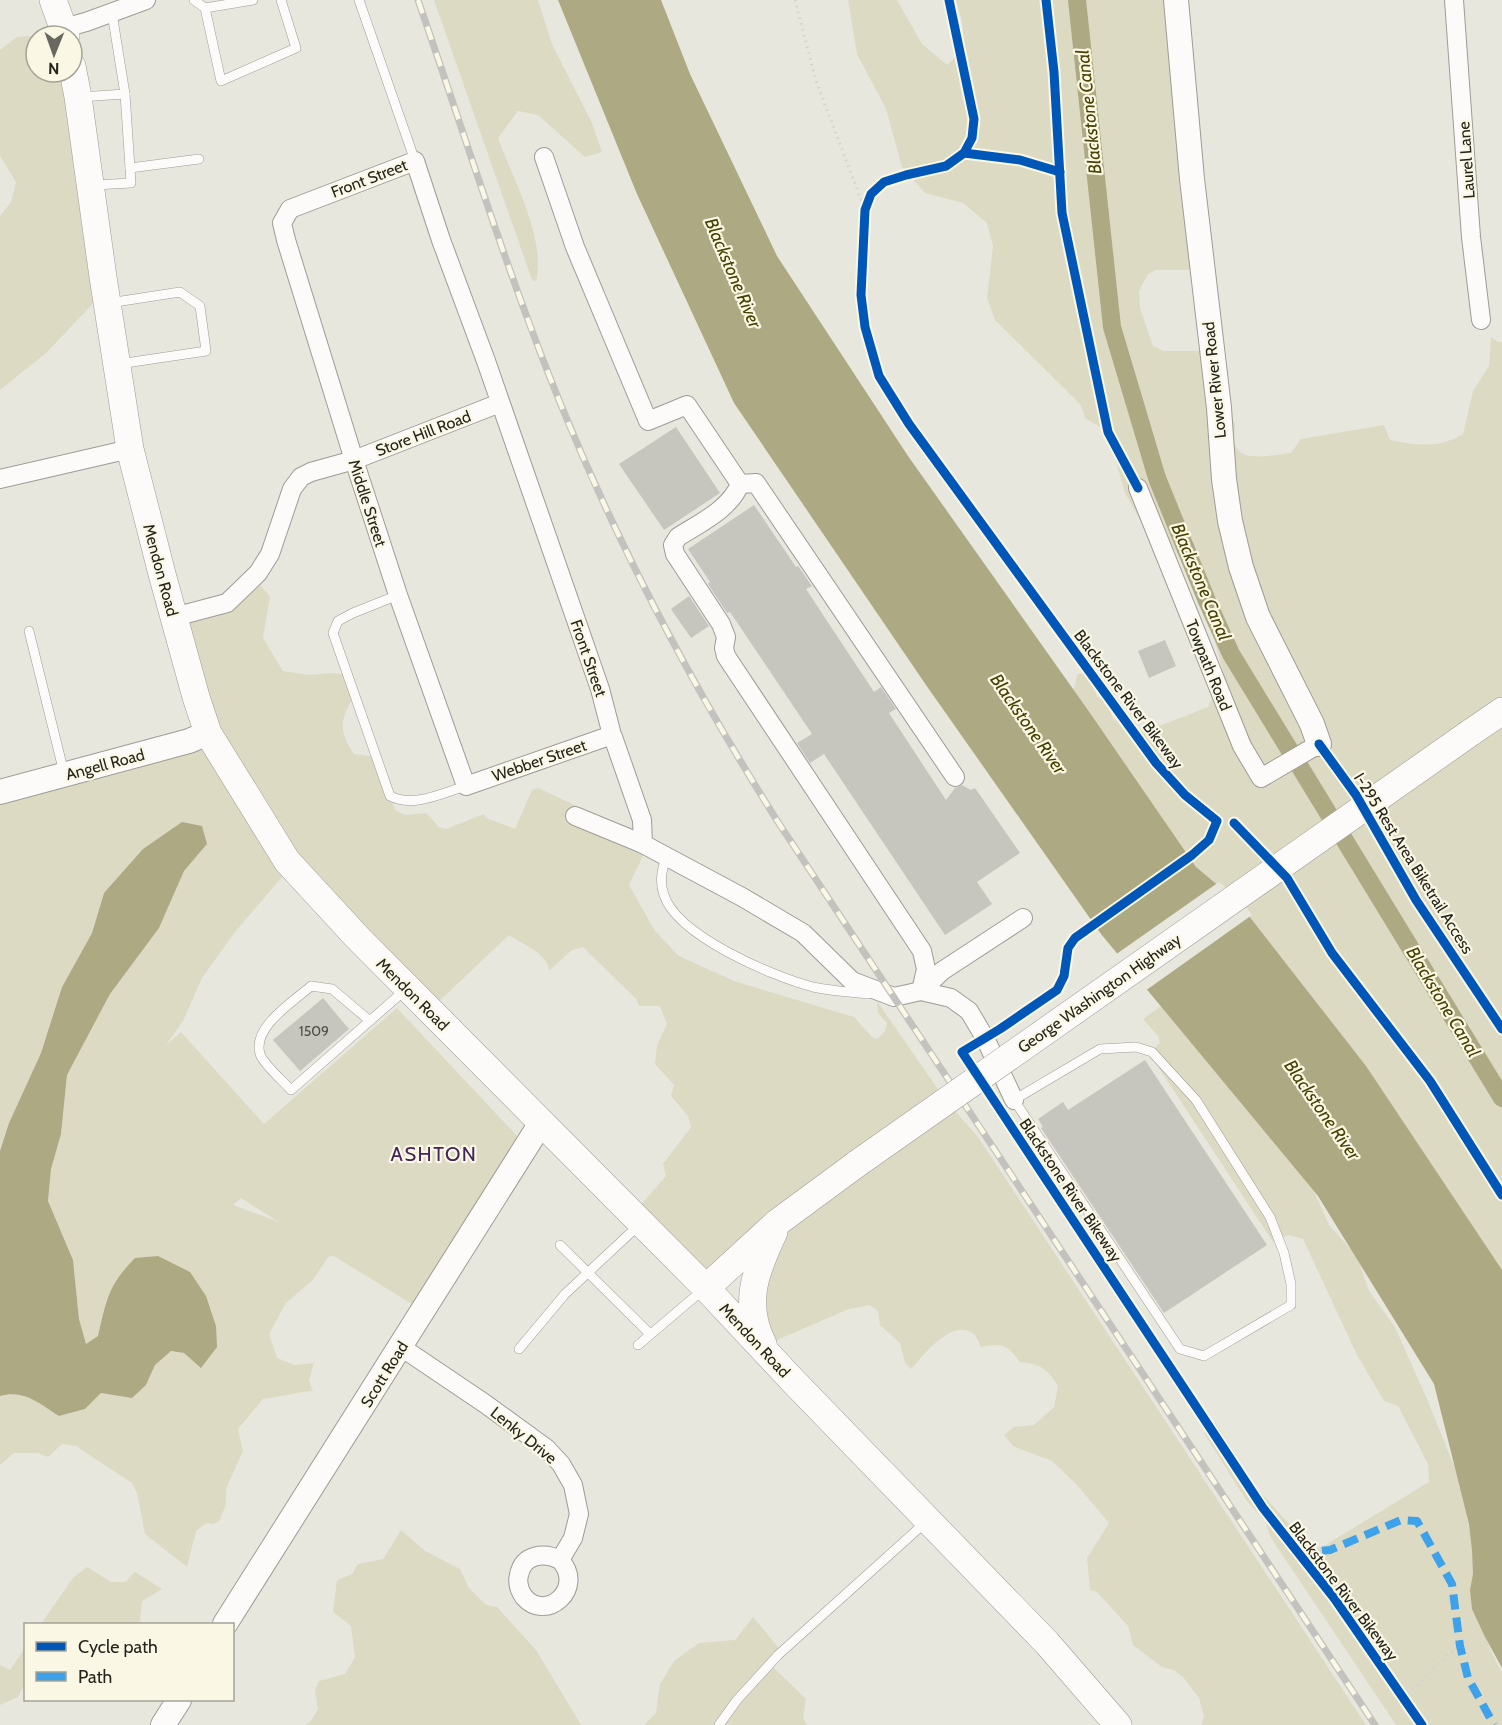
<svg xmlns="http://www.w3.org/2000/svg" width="1502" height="1725" font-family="Cabin,sans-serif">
<rect width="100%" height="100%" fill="#e8e7dd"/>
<g fill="#dddac3" fill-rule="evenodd">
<path d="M434,0h104l14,44 40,79 10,29 -17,5 -47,-42 -20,-4 -20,27c14,38 49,103 38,143l-4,-1z"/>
<path d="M848,0h49l25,44 25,21 17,-16 -2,-28 -6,-21h222l24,270h-46l-8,4 -9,17 1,17 13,38 11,5h48l7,57 16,15c0,7 -2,18 1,24 8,16 41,7 55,6l10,-14 83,-14 6,15c27,5 48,9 73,-6l10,-43 16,-25 2,-29 7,5h4v939l-436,-587 9,-7 2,-13 12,-1 8,24 10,4 6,18 31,13 64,-25 16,-32 -11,-40 5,-35 -15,-15 -12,-23 -11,-4 -14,-20 -14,-5 -9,-8 -18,-32 -15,-53 -8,-12 -16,-9 -6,-15 -85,-84 -8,-22 6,-52 -6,-23 -24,-20 -38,-10 -23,-26 -16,-58 -29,-55z"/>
<path d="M58,34l3,2h-25v36h36l33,219 -59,62 -46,37v-174l11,-14 5,-20 -16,-26v-106l17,-13z"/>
<path d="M251,576l19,20 -7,42 20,33 26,4 22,-2 18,2 6,19c-14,25 -18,34 -1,60l22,3 19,53 10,5 21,-2 13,14 7,2 38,-15 2,4 29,11 17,-39 6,-2 90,42 21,13 -20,42 26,46 24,25 55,25 120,36 18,20 5,2 8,-8 2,-8 -9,-10 -1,-12 69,100 32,36 388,588h-165l3,-8 -5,-19 -16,-21 -9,-7 -12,-3 -29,-22 -5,-19 -31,-34 -7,-2 -3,-32 22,-35 -33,-39 -24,-23 -39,-15 -9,-11 10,-8 20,-2 20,-18 4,-21c-11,-18 -18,-22 -38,-24 -14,-18 -17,-19 -39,-15 -2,-4 -4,-10 -7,-13 -22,-17 -50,21 -63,35l-6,-6 -5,-20 -20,-18 -2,-14 -8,-6 -21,4 -79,34 -27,-100 -47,33 -59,-67 29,-33 -3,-12 28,-37 -3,-11 -17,-20 3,-11 -19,-21 2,-19 10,-21 -7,-18h-21l-3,-7 -53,-52 -11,3 -23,21c0,-17 -27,-27 -40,-36l-76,72 -138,-145 -60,70 -33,46 -19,43 -17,24 15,-13 83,92 133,-116 121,129 -103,169 -81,-50 -6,1 -15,23 -27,23 -17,31 8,24 18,7 19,-2 -5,18 4,10c-17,1 -32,6 -50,8l-25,30 5,22 -17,38v16l-7,16 -5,3 -8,-1 -10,8 -9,36 -42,-33 -8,-41 -5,-10 -56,-37 -14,-2 -14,13 -10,-4h-24l-14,12v-69c24,-7 41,8 59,20l26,-7 16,-16 45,-8 9,-20 16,-14 13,2 33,-6 -110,-49 -9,38 -12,9 -7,-26 -6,-59 -25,-59 3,-32 10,-35 6,-59 43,-81 49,-66 25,-57 23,-27 -25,-22 -78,71 -12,40 -30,54 -21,66 -32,70 -9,28v-368l207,-45 -33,-132c32,-2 51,-12 77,-30zM241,1198l38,24 -46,-17z"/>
<path d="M1164,1004l140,165 25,56 28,31 12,35 26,36 32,72 42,104 6,35 1,72 15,41 11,22v52h-106l-125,-187 -6,-17 -19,-21 -42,-67 11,-11 41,65 55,62 11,-2 107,-65 -1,-18 -30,-58 -14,-5 -27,-46 -54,-116 -14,-4 -16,7 -124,-189 11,-10 -2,-7 -15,-17z"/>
<path d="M401,1530l24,21 35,18 9,19 17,17 11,2 39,43 45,75h-276l5,-3 8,-13 -3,-19 4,-9 26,-7 10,-17 -4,-31 -18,-14 4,-32 15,-6 6,-10 25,-5z"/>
<path d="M87,1567l24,15h14l10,-10 27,17 -20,12 -2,20 4,3h-103l32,-46z"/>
<path d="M753,1617l30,36 -11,13 34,33 -3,19 4,7h-163l12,-12 4,-29 14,-23 25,-18 36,-3z"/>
<path d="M25,1648v38l-2,1 -5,10 -18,8v-40l10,5z"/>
</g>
<g fill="#ada983">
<path d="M558,0h103l29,74 87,182 131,200 182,257 106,154 42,35 128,164 136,204v398l-18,-33 -12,-26 -2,-19 3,-16 -1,-24 -3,-26 -35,-140 -116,-188 -217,-262 -175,-249 -192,-282 -97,-209z"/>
<path d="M182,822l20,4 5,18 -23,27 -25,57 -49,66 -43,81 -6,59 -10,35 -3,32 25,59 6,59 7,25 12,-8c9,-38 10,-50 37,-78l23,-2 32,16 16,24 10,30 1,21 -16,21 -17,-15 -13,-2 -16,14 -9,20 -14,13 -31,-5 -16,16 -26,7c-19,-12 -35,-27 -59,-20v-245l9,-28 32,-70 21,-66 30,-54 12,-40 39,-44z"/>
</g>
<path fill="#e8e7dd" d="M1219,882l21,18 12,15 -107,76 -30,-36z"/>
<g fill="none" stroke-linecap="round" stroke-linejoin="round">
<path stroke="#ada983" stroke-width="18" d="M1077,0l35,327 45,151 50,123 24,53 271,444"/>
</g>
<g fill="#c7c6be">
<path d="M676,427l44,66 -56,37 -45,-66z"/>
<path d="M754,505l42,62 2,-1 14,20 -6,3 68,103 7,-5 15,22 -7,4 57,87 9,-12 7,-3 9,5 4,-2 45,65 -43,29 15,22 -47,31 -121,-181 -14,9 -13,-20 15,-9 -82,-122 -3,1 -19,-29 2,-2 -22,-33z"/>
<path d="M689,596l20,30 -18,12 -20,-29z"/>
<path d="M1165,640l11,26 -27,12 -11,-27z"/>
<path d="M323,998l26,31 -49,42 -27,-31z"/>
<path d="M1145,1060l122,185 -103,68 -123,-185 2,-1 -5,-8 25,-17 5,8z"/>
</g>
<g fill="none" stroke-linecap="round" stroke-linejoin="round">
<defs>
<g id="lane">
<path d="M194,0l11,8 16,73 75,-33 -15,-48"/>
<path d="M359,0l56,161"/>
<path d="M205,8l48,-8"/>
<path d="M125,94l5,74 69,-9"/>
<path d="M80,97l45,-3 -13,-81"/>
<path d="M94,185l37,-2 -1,-15"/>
<path d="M109,303l71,-11 20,14 6,45 -87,13"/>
<path d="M398,595l-45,18 -15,8 -5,12 57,163c23,12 52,-3 76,-10"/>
<path d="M29,631l35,142"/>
<path d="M667,855c-5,14 -8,26 -3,40 13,41 110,82 149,92 18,4 37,5 55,7"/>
<path d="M370,1021l-38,-32 -21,-3c-18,16 -59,41 -51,68 3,10 24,28 31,36l114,-100"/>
<path d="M1136,1047l16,5 44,48 74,117 14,36 7,31v21l-87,51 -24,-7 -166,-249 86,-51z"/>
<path d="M560,1245l89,88"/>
<path d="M638,1345l66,-56"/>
<path d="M519,1349l46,-55 75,-70"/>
<path d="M719,1725l18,-25 41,-45 149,-134"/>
</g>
<g id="street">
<path d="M1454,0l17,237 10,83"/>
<path d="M64,28l22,-6 60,-22"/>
<path d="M544,157l31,90 73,174 39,-16 53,79c-10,25 -40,39 -62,53l-5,8 2,9 46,70 5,13 -2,11 2,8 196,295 4,18 -5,22"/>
<path d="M0,479l130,-30"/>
<path d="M740,484l16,-1 199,294"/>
<path d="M1138,488l104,258 19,32 58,-34"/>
<path d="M174,617l53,-14 31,-30 12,-19 22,-65 9,-12 10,-5 43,-12 146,-57"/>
<path d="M612,735l-146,51 -68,-191 -44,-135 -68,-220 -4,-17 8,-14 125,-48 26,79 45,121 114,328 12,46 1,2 29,83 1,24 99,53 61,36 49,48 42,16 27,-6 30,7 18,13 16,27 29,62"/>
<path d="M575,816l68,28"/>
<path d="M921,991l21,-20 81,-53"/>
<path d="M401,1347l83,56 62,45 15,16 12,21 6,29 -6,24 -13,22c-16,-8 -37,-6 -41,15 -2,8 0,15 5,22 22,26 62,-9 36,-37"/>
</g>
<g id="secondary">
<path d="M1176,0l16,179 27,229 5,71 6,42 11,46 17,50 54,107 7,20"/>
<path d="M0,792l189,-51 19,-8"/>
<path d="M225,1624l316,-501"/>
<path d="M163,1725l16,-25"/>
</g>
<g id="primary">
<path d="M53,0l13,36"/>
<path d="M72,66l6,31 25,180 27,172 32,125 34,123 12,36 79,128 70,76 349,351 89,95 252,260 71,82"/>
<path d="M1470,733l32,-22"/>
<path d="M706,1288l72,-66 80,-59"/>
<path d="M763,1344c-21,-41 -7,-74 11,-112"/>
</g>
</defs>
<use href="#lane" stroke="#9d9c95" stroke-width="10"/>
<use href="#street" stroke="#9d9c95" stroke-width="20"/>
<use href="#secondary" stroke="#9d9c95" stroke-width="26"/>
<use href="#primary" stroke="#9d9c95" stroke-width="28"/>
<g stroke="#d3d3d0" stroke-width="3" stroke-dasharray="1.5 4.5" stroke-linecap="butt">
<path d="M795,0l21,81 49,129"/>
<path d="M1404,1698l44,-44 12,-8"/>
</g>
<use href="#lane" stroke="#fcfbfa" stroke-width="9"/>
<use href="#street" stroke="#fcfbfa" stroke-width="18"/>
<use href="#secondary" stroke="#fcfbfa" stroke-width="24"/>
<use href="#primary" stroke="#fcfbfa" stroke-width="27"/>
<defs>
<path id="rail" d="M418,0c47,135 89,273 143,405 60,147 133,284 217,417l597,903"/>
</defs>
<use href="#rail" stroke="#c3c2bf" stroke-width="7"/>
<use href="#rail" stroke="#faf8e5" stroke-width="4.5" stroke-dasharray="14" stroke-linecap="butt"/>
<defs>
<path id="primary-bridge" d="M858,1163l612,-430"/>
</defs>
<use href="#primary-bridge" stroke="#9d9c95" stroke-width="28" stroke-linecap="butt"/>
<use href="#primary-bridge" stroke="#fcfbfa" stroke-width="27"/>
<path stroke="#3ea2ea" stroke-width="8" stroke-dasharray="15 8" stroke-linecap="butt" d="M1299,1553l31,-3 71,-30 16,1 35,63 8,62 8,32 26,47"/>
<defs>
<g id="cycleway">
<path d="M949,0l25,119 -2,19 -8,15 -18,13 -40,9 -22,7 -13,12 -6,16 -4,85 4,32 14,49 30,48 247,339 29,32 32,26 -8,19 -17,15 -117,83 -7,10 -4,28 -7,14 -57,39 -38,23 301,456 71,90 88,127"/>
<path d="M1046,0l8,72 8,141 46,219 30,56"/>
<path d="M964,153l56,7 40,12"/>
<path d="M1319,744l37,51 60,105 86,129"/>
<path d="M1234,823l53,55 45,75 98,128 72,114"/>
</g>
</defs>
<use href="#cycleway" stroke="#faf8e5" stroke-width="13"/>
<use href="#cycleway" stroke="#0057b8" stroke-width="9"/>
</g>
<g text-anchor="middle" stroke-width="4.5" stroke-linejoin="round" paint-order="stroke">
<g font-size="14" fill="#4d4c45">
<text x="314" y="1036">1509</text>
</g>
<g font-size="16" fill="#24241d" stroke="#faf8e5">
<text transform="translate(1466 160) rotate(-94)" y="6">Laurel Lane</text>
<text transform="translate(369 178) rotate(-21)" y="6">Front Street</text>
<text transform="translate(1214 380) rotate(-96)" y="6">Lower River Road</text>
<text transform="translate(423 433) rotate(-21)" y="6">Store Hill Road</text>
<text transform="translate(368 503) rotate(72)" y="6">Middle Street</text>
<text transform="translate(161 570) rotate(75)" y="6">Mendon Road</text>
<text transform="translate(589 658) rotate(71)" y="6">Front Street</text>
<text transform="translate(1209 665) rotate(68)" y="6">Towpath Road</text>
<text transform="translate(1129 699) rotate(53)" y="6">Blackstone River Bikeway</text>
<text transform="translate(539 760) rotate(-19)" y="6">Webber Street</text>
<text transform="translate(105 764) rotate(-15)" y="6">Angell Road</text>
<text transform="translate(1414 863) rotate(58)" y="6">I-295 Rest Area Biketrail Access</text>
<text transform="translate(1099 993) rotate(-35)" y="6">George Washington Highway</text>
<text transform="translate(413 994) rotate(45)" y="6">Mendon Road</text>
<text transform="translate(1071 1190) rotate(56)" y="6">Blackstone River Bikeway</text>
<text transform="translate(755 1340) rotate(47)" y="6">Mendon Road</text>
<text transform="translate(384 1374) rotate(-58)" y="6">Scott Road</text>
<text transform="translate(524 1435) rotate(39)" y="6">Lenky Drive</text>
<text transform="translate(1344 1591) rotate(53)" y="6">Blackstone River Bikeway</text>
</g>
<g font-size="18" font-style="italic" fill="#484100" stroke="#faf8e5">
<text transform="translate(1089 112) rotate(-96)" y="6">Blackstone Canal</text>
<text transform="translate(733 273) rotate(67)" y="6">Blackstone River</text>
<text transform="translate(1201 582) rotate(67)" y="6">Blackstone Canal</text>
<text transform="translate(1028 724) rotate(55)" y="6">Blackstone River</text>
<text transform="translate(1443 1002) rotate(59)" y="6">Blackstone Canal</text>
<text transform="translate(1322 1110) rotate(55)" y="6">Blackstone River</text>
</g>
<g font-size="20" letter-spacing="1.5" fill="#452259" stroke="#faf8e5">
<text x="434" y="1161">ASHTON</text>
</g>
</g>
<rect x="24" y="1623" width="210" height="78" fill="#faf8e5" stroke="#a4a395" stroke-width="1.5"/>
<rect x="36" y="1642" width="30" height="9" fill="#0057b8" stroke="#a4a395" stroke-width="1.5"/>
<text x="78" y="1653" font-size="18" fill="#24241d">Cycle path</text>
<rect x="36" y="1672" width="30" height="9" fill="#3ea2ea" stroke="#a4a395" stroke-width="1.5"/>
<text x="78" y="1683" font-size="18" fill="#24241d">Path</text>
<g transform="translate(54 54) rotate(181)"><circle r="28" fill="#faf8e5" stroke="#a4a395" stroke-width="1.5"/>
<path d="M0-4.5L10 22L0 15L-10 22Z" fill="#696860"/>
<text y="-9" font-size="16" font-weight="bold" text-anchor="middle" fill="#24241d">N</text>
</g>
</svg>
